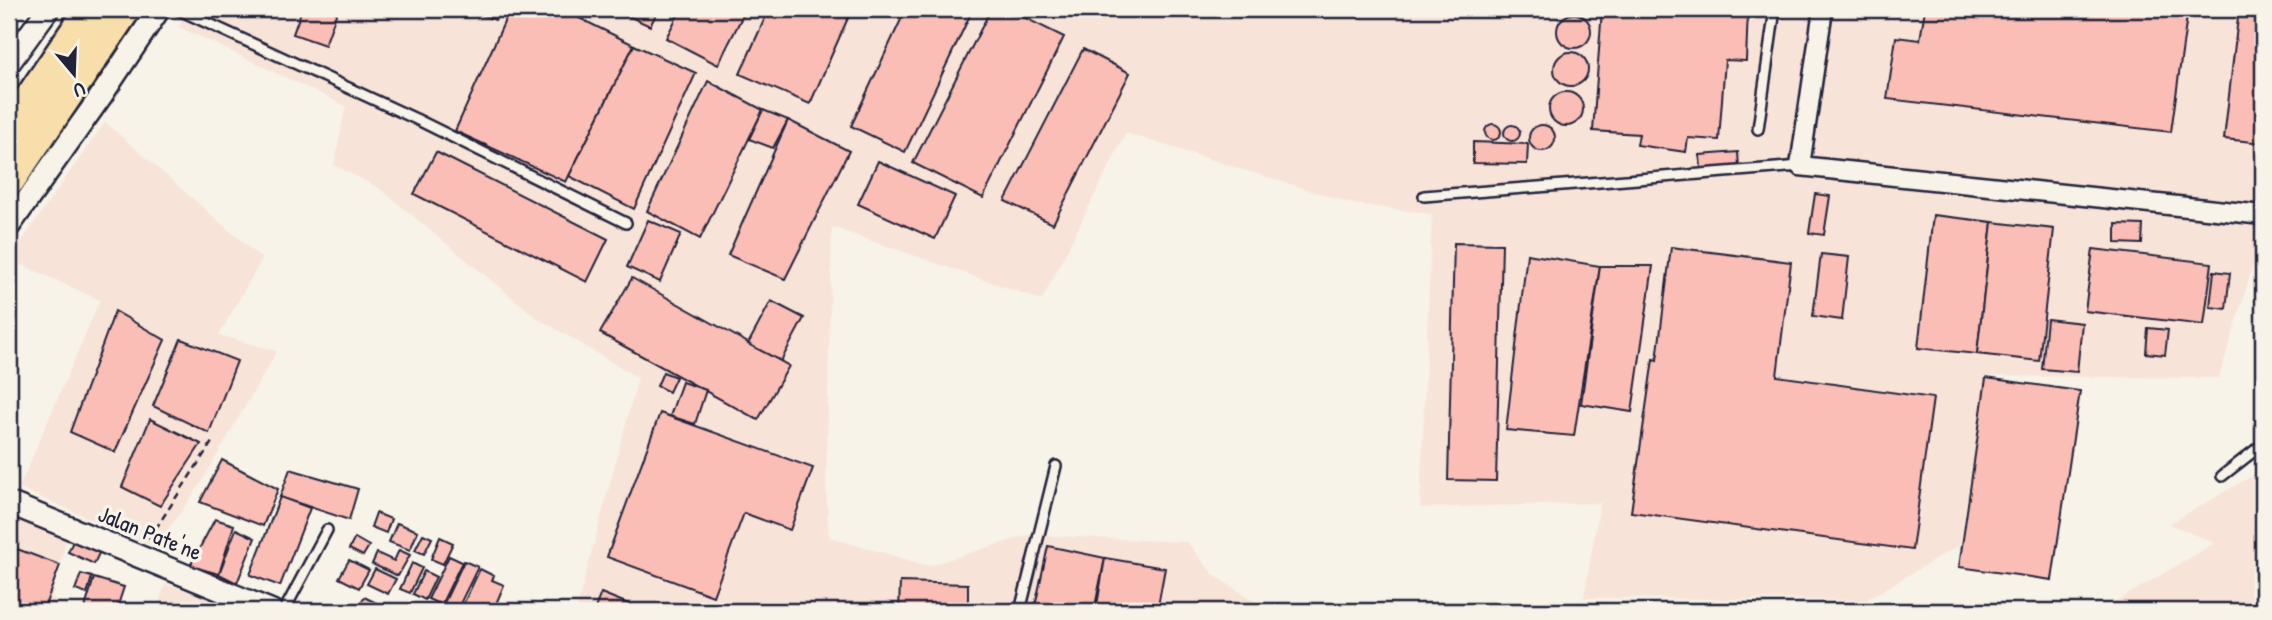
<svg xmlns="http://www.w3.org/2000/svg" width="2272" height="620" font-family="'Patrick Hand',sans-serif">
<rect width="100%" height="100%" fill="#f7f3e8"/>
<filter id="ink" filterUnits="userSpaceOnUse"><feTurbulence type="fractalNoise" baseFrequency=".0143" numOctaves="2"/><feDisplacementMap in="SourceGraphic" scale="14" xChannelSelector="R" yChannelSelector="G"/><feConvolveMatrix kernelMatrix="1 2 1 2 8 2 1 2 1" color-interpolation-filters="sRGB"/></filter>
<g filter="url(#ink)">
<g fill="#f8e3d9">
<path d="M188,9h2075v224l-44,145 -233,-2 -26,169 -94,55 -282,-2 16,-95 -180,5 12,-294 -79,-10 -227,-71 -84,167 -210,-73 -6,258 3,52 99,29 100,-31 159,7 27,33 55,36h-693l62,-233 -102,-61 -157,-129 -45,-23 12,-59 -167,-79z"/>
<path d="M105,122l157,137 -43,76 58,16 -77,134 -44,62 -137,-59 81,-188 -91,-41z"/>
<path d="M2263,466v145h-163l115,-68 -46,-19 83,-48z"/>
<path d="M9,515l58,20 -15,63 26,13h-69z"/>
<path d="M165,584l82,24 8,3h-98z"/>
</g>
<g fill="#fabeb6" stroke="#22223b" stroke-width="2">
<path d="M302,9h36l-13,36 -32,-11z"/>
<path d="M467,9h33l-5,11z"/>
<path d="M510,9h51l73,36 -68,137 -111,-51z"/>
<path d="M613,9h46l-9,17z"/>
<path d="M681,9h65l-28,56 -52,-27z"/>
<path d="M769,9h83l-42,95 -70,-30z"/>
<path d="M906,9h67l-68,143 -54,-26z"/>
<path d="M991,9h16l57,28 -81,161 -70,-35z"/>
<path d="M1602,9h146l-2,52 -21,-1 -6,80 -31,-2 -2,14 -49,-7 2,-11 -46,-3z"/>
<path d="M1925,9h263l-17,123 -284,-33 9,-62 24,3z"/>
<path d="M2239,9h24v134l-39,-4z"/>
<circle cx="1574" cy="31" r="17"/>
<path d="M634,45l62,28 -62,136 -65,-33z"/>
<path d="M1083,49l47,24 -77,151 -48,-23z"/>
<circle cx="1571" cy="69" r="17"/>
<path d="M708,81l55,29 -63,129 -53,-28z"/>
<circle cx="1566" cy="109" r="17"/>
<path d="M763,110l25,10 -15,28 -24,-9z"/>
<path d="M788,120l61,31 -64,128 -57,-24z"/>
<circle cx="1493" cy="132" r="8"/>
<circle cx="1542" cy="138" r="13"/>
<circle cx="1512" cy="133" r="8"/>
<path d="M1473,142l55,2 -1,20 -54,-1z"/>
<path d="M436,152l172,87 -21,43 -173,-88z"/>
<path d="M1738,152l1,15 -38,2 -1,-14z"/>
<path d="M878,161l77,35 -20,43 -77,-35z"/>
<path d="M1815,194l15,2 -6,39 -15,-2z"/>
<path d="M1933,215l59,7 -15,132 -59,-6z"/>
<path d="M648,220l33,14 -21,48 -33,-15z"/>
<path d="M1992,222l62,7 -15,132 -62,-7z"/>
<path d="M2116,224l27,1 -1,19 -26,-1z"/>
<path d="M1454,243l48,1 -6,237 -48,-1z"/>
<path d="M1671,247l120,15 -14,114 156,22 -21,152 -281,-38 22,-153 4,1z"/>
<path d="M2093,249l119,14 -8,62 -119,-14z"/>
<path d="M1527,254l73,12 -26,170 -68,-6z"/>
<path d="M1821,254l28,3 -7,63 -29,-4z"/>
<path d="M1600,266h53l-21,146 -51,-8z"/>
<path d="M2214,271l16,2 -4,36 -16,-2z"/>
<path d="M632,278l157,88 -31,54 -158,-87z"/>
<path d="M771,301l33,17 -23,43 -33,-17z"/>
<path d="M115,311l50,29 -50,112 -45,-20z"/>
<path d="M2047,319l35,4 -5,49 -35,-3z"/>
<path d="M2148,328l20,2 -3,25 -19,-2z"/>
<path d="M181,339l56,22 -28,72 -56,-27z"/>
<path d="M663,372l13,5 -7,15 -12,-6z"/>
<path d="M1986,378l94,13 -28,189 -93,-13z"/>
<path d="M682,382l24,8 -11,34 -25,-8z"/>
<path d="M660,413l153,55 -23,62 -46,-17 -31,83 -106,-39z"/>
<path d="M150,419l51,25 -41,62 -38,-19z"/>
<path d="M222,460l56,29 -15,37 -63,-24z"/>
<path d="M290,469l68,20 -9,31 -69,-23z"/>
<path d="M280,497l30,11 -30,78 -30,-11z"/>
<path d="M376,513l15,6 -5,14 -15,-6z"/>
<path d="M215,519l19,6 -15,49 -29,-8z"/>
<path d="M397,523l21,8 -8,19 -21,-8z"/>
<path d="M236,529l19,9 -18,45 -18,-9z"/>
<path d="M423,534l9,4 -8,16 -9,-4z"/>
<path d="M440,537l13,6 -10,21 -12,-5z"/>
<path d="M355,538l14,8 -6,10 -14,-7z"/>
<path d="M74,539l26,12 -6,13 -26,-12z"/>
<path d="M1048,546l57,12 -11,53h-60z"/>
<path d="M17,549l43,16 -17,46h-34v-39z"/>
<path d="M399,550l11,5 -12,21 -26,-12 5,-11 17,8z"/>
<path d="M449,556l13,6 -21,43 -13,-6z"/>
<path d="M1105,558l60,10 -8,43h-61z"/>
<path d="M349,560l20,10 -10,18 -20,-10z"/>
<path d="M464,561l14,6 -21,43 -13,-7z"/>
<path d="M412,563l10,5 -12,25 -10,-4z"/>
<path d="M375,569l21,10 -8,15 -21,-10z"/>
<path d="M480,569l14,7 -2,4 12,5 -11,26 -14,-3 -2,3h-17z"/>
<path d="M424,571l12,6 -11,23 -12,-6z"/>
<path d="M81,574l11,3 -5,17 -12,-4z"/>
<path d="M94,578l30,9 -8,24h-32z"/>
<path d="M900,582l68,2v27h-69z"/>
<path d="M601,593l45,18h-52z"/>
<path d="M364,597l29,14h-36z"/>
</g>
<g fill="none" stroke-linecap="round" stroke-linejoin="round">
<defs>
<g id="service">
<path d="M177,9l239,110 210,104"/>
<path d="M1758,129l17,-120"/>
<path d="M1424,196l376,-30"/>
<path d="M2222,476l41,-32"/>
<path d="M284,611l43,-81"/>
<path d="M1020,611l36,-145"/>
</g>
<path id="minor" d="M1823,9l-23,157 463,49"/>
<g id="tertiary">
<path d="M9,63l39,-54"/>
<path d="M9,226l92,-130 58,-87"/>
<path d="M9,503l263,108"/>
</g>
<g id="motorway">
<path d="M9,131l83,-122"/>
<path d="M9,179l115,-170"/>
</g>
</defs>
<use href="#service" stroke="#22223b" stroke-width="14"/>
<use href="#minor" stroke="#22223b" stroke-width="23"/>
<use href="#tertiary" stroke="#22223b" stroke-width="26"/>
<use href="#motorway" stroke="#22223b" stroke-width="37"/>
<path stroke="#22223b" stroke-width="2.5" stroke-dasharray="7 5" stroke-linecap="butt" d="M149,539l65,-100"/>
<use href="#service" stroke="#f7f3e8" stroke-width="9"/>
<use href="#minor" stroke="#f7f3e8" stroke-width="18"/>
<use href="#tertiary" stroke="#f7f3e8" stroke-width="21"/>
<use href="#motorway" stroke="#f8deab" stroke-width="32"/>
</g>
</g>
<g text-anchor="middle" stroke-width="7" stroke-linejoin="round" paint-order="stroke">
<g font-size="23" fill="#22223b" stroke="#f7f3e8">
<text transform="translate(150 533) rotate(22)" y="8">Jalan Pate'ne</text>
</g>
</g>
<rect width="2272" height="620" fill="none" stroke="#f7f3e8" stroke-width="35"/>
<rect x="18" y="18" width="2237" height="585" fill="none" stroke="#22223b" stroke-width="2.5" filter="url(#ink)"/>
<g transform="translate(74 74) rotate(161)" stroke="#f7f3e8" stroke-width="5" paint-order="stroke">
<path d="M0-5L12 26L0 18L-12 26Z" fill="#22223b"/>
<text y="-10" font-size="19" font-weight="bold" text-anchor="middle" fill="#22223b">U</text>
</g>
</svg>
